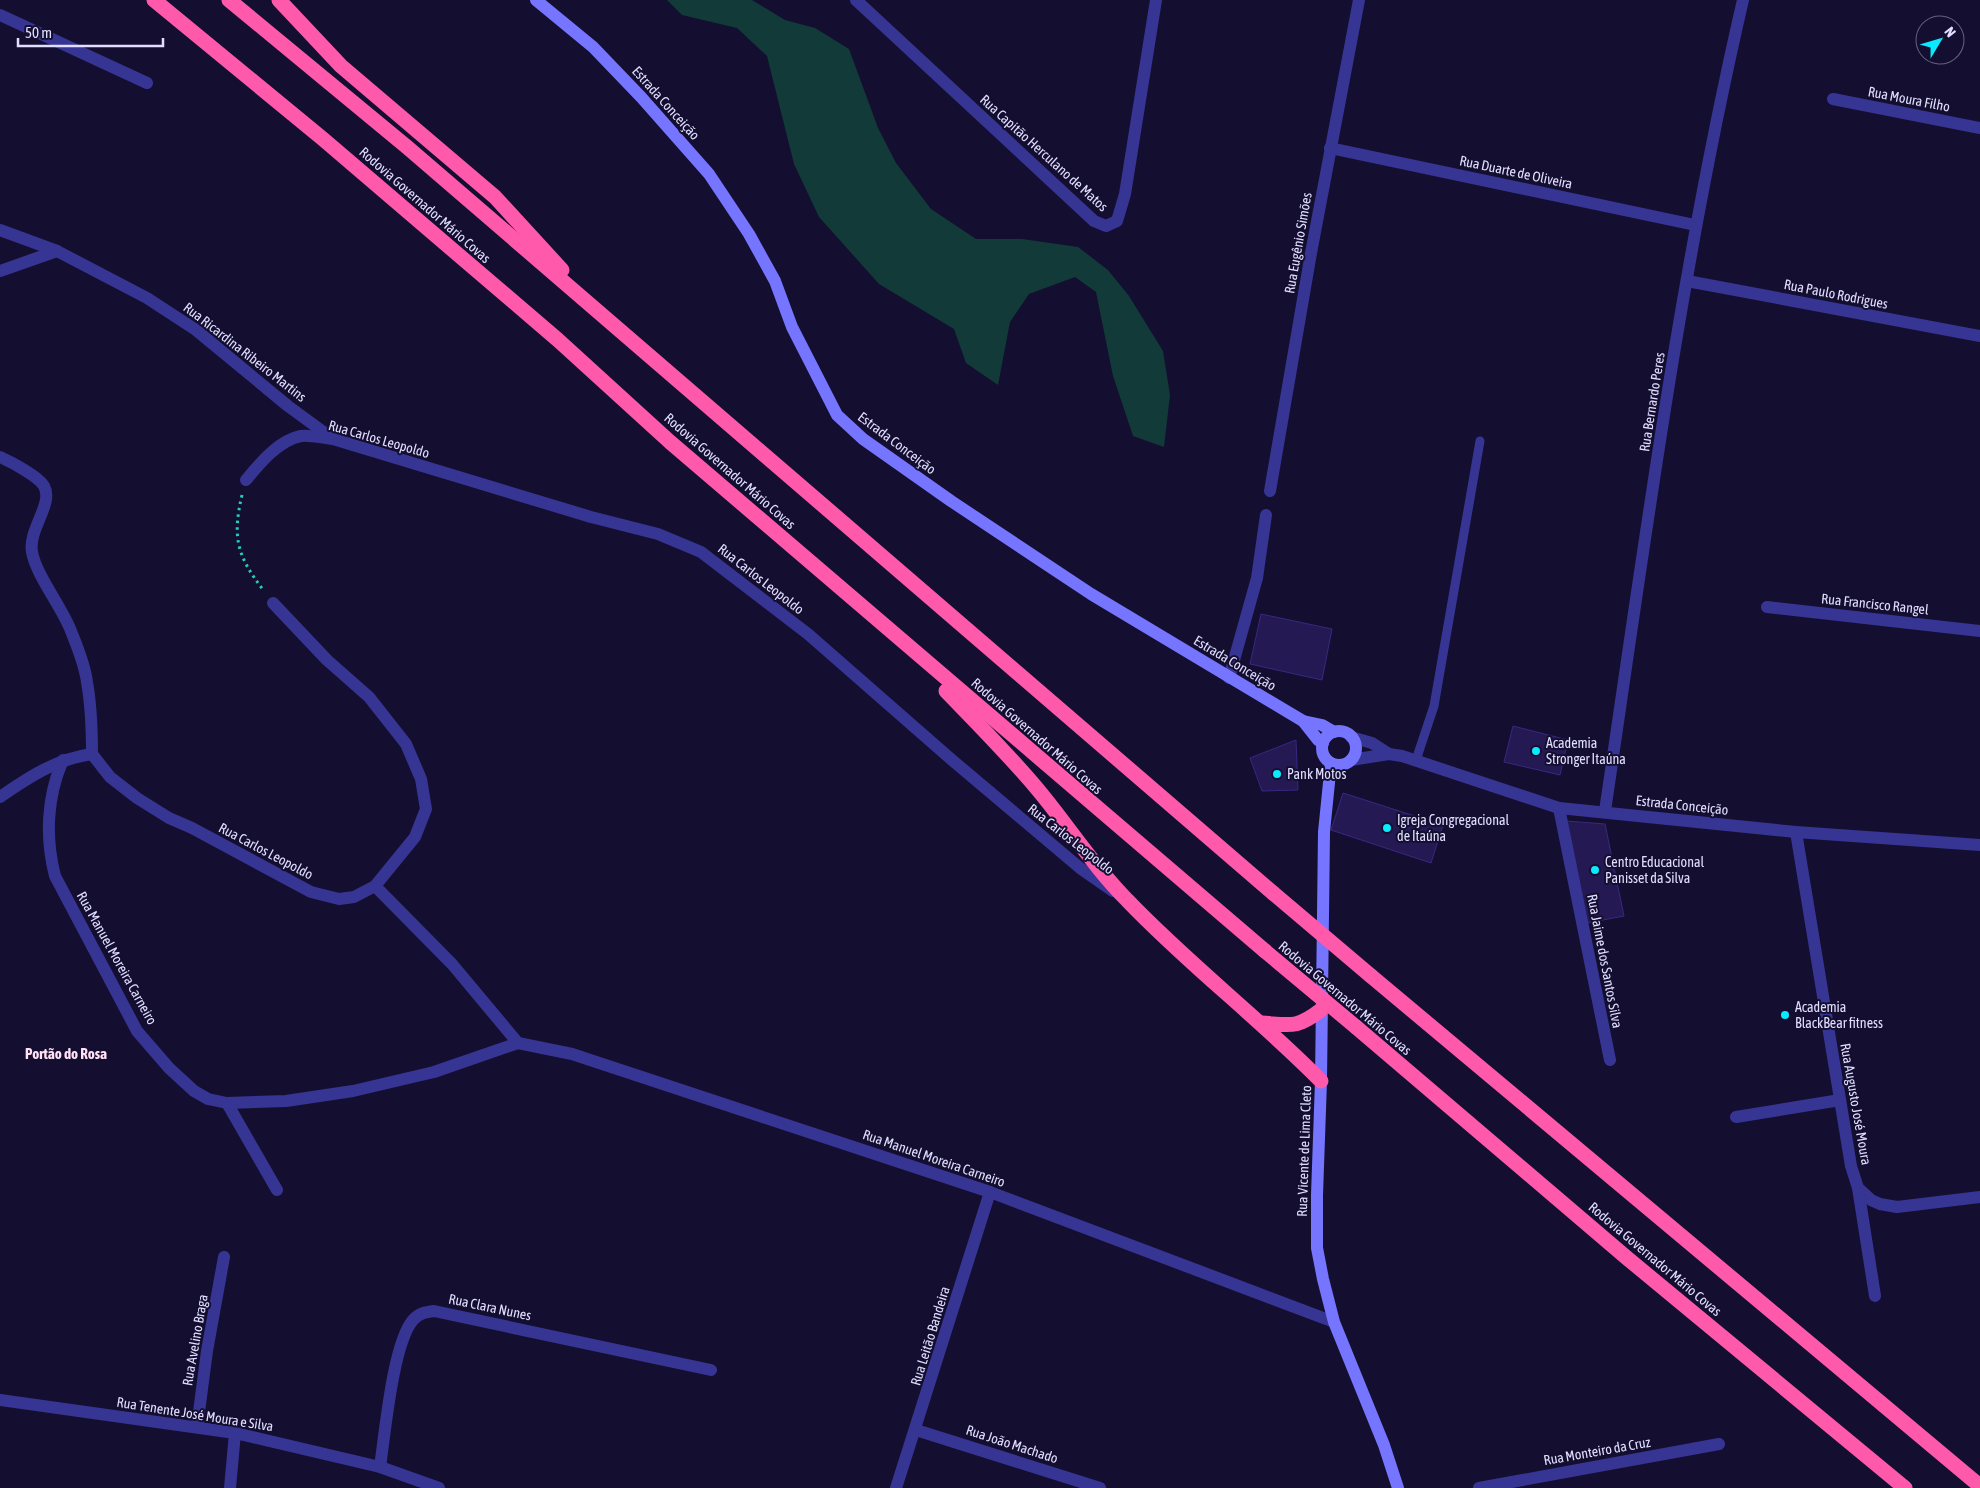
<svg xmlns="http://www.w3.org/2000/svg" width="1980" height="1488" font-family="'Asap Condensed',sans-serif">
<rect width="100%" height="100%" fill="#140f30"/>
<path fill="#113a38" d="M667,0h85l33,20 30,8 34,21 29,79 18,35 35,46 45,30h46l56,8 30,23 21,26 34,55 7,44 -6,52 -31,-11 -20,-60 -17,-84 -21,-15 -46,17 -19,28 -12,63 -32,-22 -12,-34 -75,-45 -60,-67 -25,-53 -27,-108 -30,-28 -55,-13z"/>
<g fill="#241953" stroke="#392881">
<path d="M1261,614l71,15 -10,51 -72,-16z"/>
<path d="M1513,726l55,14 -8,35 -56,-13z"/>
<path d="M1296,740l2,50 -36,1 -12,-33z"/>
<path d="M1343,793l100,32 -12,38 -100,-33z"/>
<path d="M1566,821l39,3 19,92 -37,7z"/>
</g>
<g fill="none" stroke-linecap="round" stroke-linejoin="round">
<path stroke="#23cec1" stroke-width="3" stroke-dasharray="2.5 4" stroke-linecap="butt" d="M242,495c-10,43 -5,61 22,96"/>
<path stroke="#373594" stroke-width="9" d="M1416,760l18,-54 46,-265"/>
<g stroke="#373594" stroke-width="12">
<path d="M856,0l238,221 12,5 11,-5 8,-27 31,-194"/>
<path d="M0,15l147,68"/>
<path d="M1833,99l147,29"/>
<path d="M1330,148l365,77"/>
<path d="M0,230l57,21 90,47 49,32 92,76 45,33"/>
<path d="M0,271l57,-20"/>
<path d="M1687,281l293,55"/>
<path d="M0,457c11,5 38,19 44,29 10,18 -16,43 -12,66 4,23 30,55 39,79 6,15 14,34 16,51 4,23 5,48 5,72"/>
<path d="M246,480c14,-17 33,-40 55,-44 10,-1 22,2 32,3l258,78 67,17 43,18 107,82 144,126 128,108 33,23"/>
<path d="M1270,491l41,-238 48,-253"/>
<path d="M1767,607l213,24"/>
<path d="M1229,678l28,-100 9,-63"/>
<path d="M92,754l18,23 27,21 32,20 23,10 119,64 28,7 15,-2 21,-11 40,-49 11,-28 -5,-30 -15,-35 -37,-47 -42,-37 -54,-57"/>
<path d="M63,760c-16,36 -18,77 -8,116l82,155 32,37 25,23 14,8 19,4 59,-2 67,-10 81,-19 84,-29 54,11 418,138 344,130"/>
<path d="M0,797c29,-20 56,-38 92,-43"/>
<path d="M1559,808l51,252"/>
<path d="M1605,811c40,-271 76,-544 138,-811"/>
<path d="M1796,832l55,334 7,22 13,12 9,4 17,3 83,-10"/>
<path d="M375,886l77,78 66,79"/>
<path d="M227,1103l50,87"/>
<path d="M1736,1117l104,-17"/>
<path d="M1858,1188l17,108"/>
<path d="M0,1400l235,33 145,34 59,21"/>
<path d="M197,1427l10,-76 17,-94"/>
<path d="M916,1430l184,58"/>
<path d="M380,1467c5,-34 13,-124 33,-147 6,-7 13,-8 21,-9l277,59"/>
<path d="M230,1488l5,-55"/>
<path d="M896,1488l94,-296"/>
<path d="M1479,1488l240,-44"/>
</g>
<g stroke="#373594" stroke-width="12">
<path d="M1351,737l21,6 17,11"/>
<path d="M1351,760l38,-6 13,2 157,52 237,24 184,13"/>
</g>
<g stroke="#7675ff" stroke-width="12">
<path d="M536,0l57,47 48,50 68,77 40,60 26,47 17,46 45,88 26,24 88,62 140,93 212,127 15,19 5,3"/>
<path d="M1303,721l19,4 12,7"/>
<circle cx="1339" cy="748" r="17"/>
<path d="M1331,763l-7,69 -3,249 -4,114v53l6,31 11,43 50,123 14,43"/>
</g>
<g stroke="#ff59ab" stroke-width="15">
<path d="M154,0l169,139 235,201 112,102 595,509"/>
<path d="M229,0l178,147 866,746"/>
<path d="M279,0l62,66 154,131 67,73"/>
<path d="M946,691c32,33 64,65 93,100 30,36 55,76 88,109 61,64 132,118 194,181"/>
<path d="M1371,976l609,510"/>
<path d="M1261,1023c30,2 35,6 60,-13"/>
<path d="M1356,1027l271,231 278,230"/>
</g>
<g stroke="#ff59ab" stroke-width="15">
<path d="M1273,893l98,83"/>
<path d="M1265,951l91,76"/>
</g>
</g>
<g fill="#0aeaff" stroke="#140f30" stroke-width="2">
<circle cx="1536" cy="751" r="5"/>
<circle cx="1277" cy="774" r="5"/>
<circle cx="1387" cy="828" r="5"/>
<circle cx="1595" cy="870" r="5"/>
<circle cx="1785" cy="1015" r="5"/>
</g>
<g text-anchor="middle" stroke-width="4" stroke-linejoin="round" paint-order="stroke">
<g font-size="14" fill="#e1deff" stroke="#140f30">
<text transform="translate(1909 99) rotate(11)" y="5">Rua Moura Filho</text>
<text transform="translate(666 103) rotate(48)" y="5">Estrada Conceição</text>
<text transform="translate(1044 153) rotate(42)" y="5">Rua Capitão Herculano de Matos</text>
<text transform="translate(1516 172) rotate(12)" y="5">Rua Duarte de Oliveira</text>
<text transform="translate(425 205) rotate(41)" y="5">Rodovia Governador Mário Covas</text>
<text transform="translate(1298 243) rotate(-80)" y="5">Rua Eugênio Simões</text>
<text transform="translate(1836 294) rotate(11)" y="5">Rua Paulo Rodrigues</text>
<text transform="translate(245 352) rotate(38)" y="5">Rua Ricardina Ribeiro Martins</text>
<text transform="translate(1652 402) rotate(-81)" y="5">Rua Bernardo Peres</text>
<text transform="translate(379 439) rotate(16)" y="5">Rua Carlos Leopoldo</text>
<text transform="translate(897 443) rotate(37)" y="5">Estrada Conceição</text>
<text transform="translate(730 471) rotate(41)" y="5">Rodovia Governador Mário Covas</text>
<text transform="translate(761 579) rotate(38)" y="5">Rua Carlos Leopoldo</text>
<text transform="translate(1875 604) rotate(6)" y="5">Rua Francisco Rangel</text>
<text transform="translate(1235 663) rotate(31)" y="5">Estrada Conceição</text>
<text transform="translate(1037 736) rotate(41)" y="5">Rodovia Governador Mário Covas</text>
<text transform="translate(1682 805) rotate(6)" y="5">Estrada Conceição</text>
<text transform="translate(1071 839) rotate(38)" y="5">Rua Carlos Leopoldo</text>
<text transform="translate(266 851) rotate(28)" y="5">Rua Carlos Leopoldo</text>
<text transform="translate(117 958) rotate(61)" y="5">Rua Manuel Moreira Carneiro</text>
<text transform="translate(1605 961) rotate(79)" y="5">Rua Jaime dos Santos Silva</text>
<text transform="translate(1345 998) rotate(40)" y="5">Rodovia Governador Mário Covas</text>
<text transform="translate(1856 1104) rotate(80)" y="5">Rua Augusto José Moura</text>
<text transform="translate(1304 1151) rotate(-88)" y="5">Rua Vicente de Lima Cleto</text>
<text transform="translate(934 1158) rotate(19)" y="5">Rua Manuel Moreira Carneiro</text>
<text transform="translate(1655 1259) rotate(40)" y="5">Rodovia Governador Mário Covas</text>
<text transform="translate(490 1307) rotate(12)" y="5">Rua Clara Nunes</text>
<text transform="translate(930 1336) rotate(-73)" y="5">Rua Leitão Bandeira</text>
<text transform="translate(195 1340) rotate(-80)" y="5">Rua Avelino Braga</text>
<text transform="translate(195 1414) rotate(9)" y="5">Rua Tenente José Moura e Silva</text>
<text transform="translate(1012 1444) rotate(18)" y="5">Rua João Machado</text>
<text transform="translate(1597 1451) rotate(-10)" y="5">Rua Monteiro da Cruz</text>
</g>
<g font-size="14" fill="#e1deff" stroke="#140f30" text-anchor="start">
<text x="1546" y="748">Academia<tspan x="1546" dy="16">Stronger Itaúna</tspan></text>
<text x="1287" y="779">Pank Motos</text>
<text x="1397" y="825">Igreja Congregacional<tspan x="1397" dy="16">de Itaúna</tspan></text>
<text x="1605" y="867">Centro Educacional<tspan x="1605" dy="16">Panisset da Silva</tspan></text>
<text x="1795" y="1012">Academia<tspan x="1795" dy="16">BlackBear fitness</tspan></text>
</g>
<g font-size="15" font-weight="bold" fill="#ffe0f4" stroke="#140f30">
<text x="66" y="1059">Portão do Rosa</text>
</g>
</g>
<g transform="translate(1940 40) rotate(52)"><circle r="24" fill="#140f30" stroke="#666283"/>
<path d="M0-4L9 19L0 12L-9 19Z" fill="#0aeaff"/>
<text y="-8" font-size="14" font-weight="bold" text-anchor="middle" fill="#e1deff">N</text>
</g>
<path d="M18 38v8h145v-8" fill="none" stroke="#e1deff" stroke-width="2.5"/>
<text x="25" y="38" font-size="15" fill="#e1deff" stroke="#140f30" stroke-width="4" paint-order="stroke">50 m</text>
</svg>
